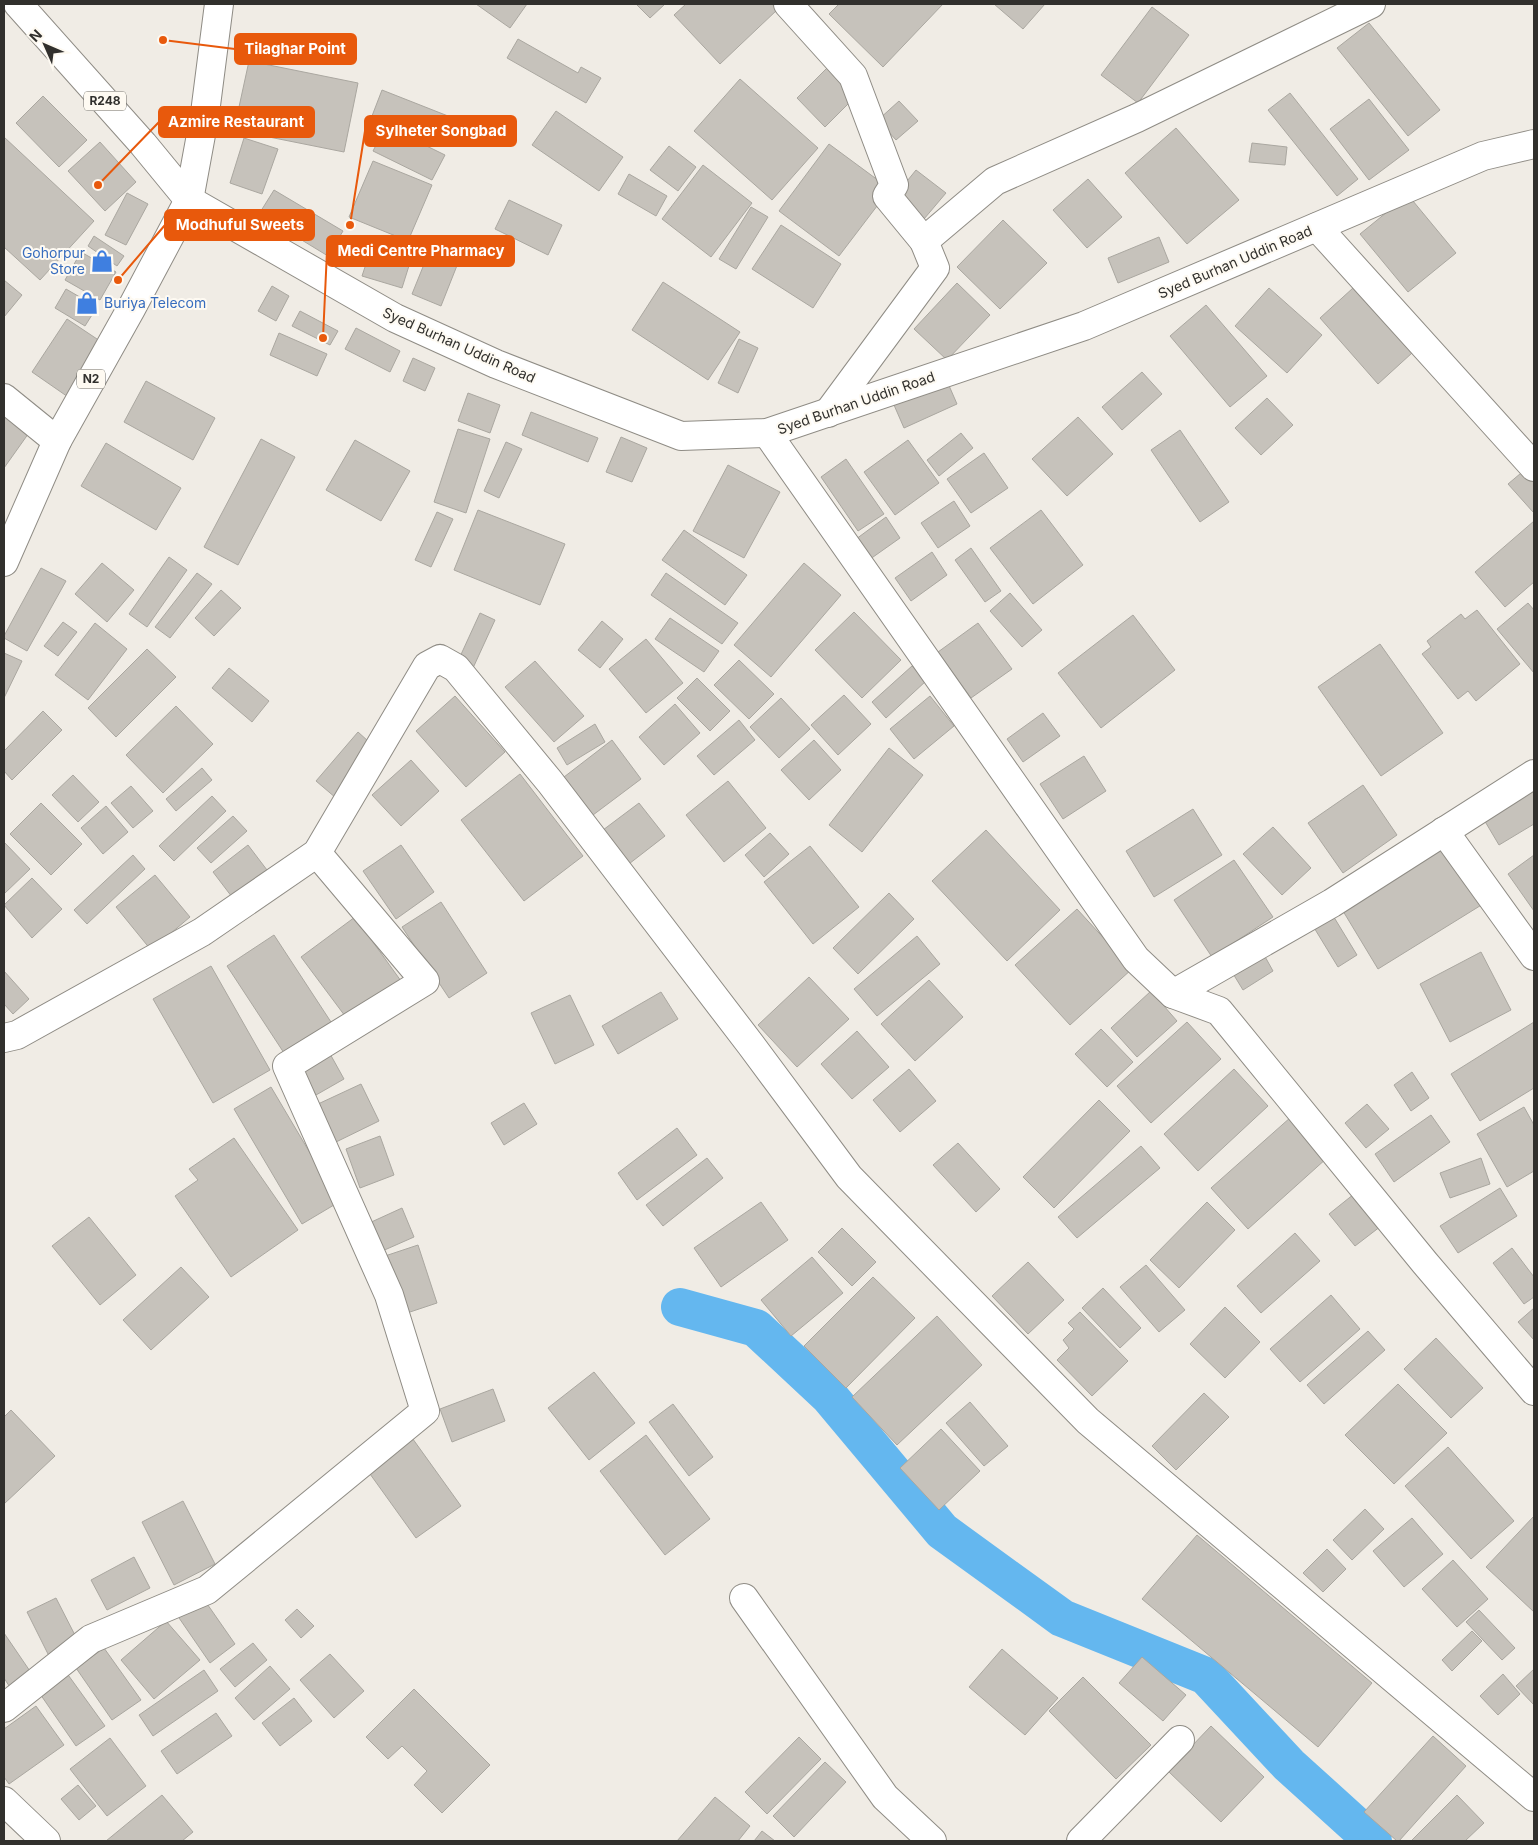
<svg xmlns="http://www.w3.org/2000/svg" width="1538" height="1845" font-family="Inter,sans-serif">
<rect width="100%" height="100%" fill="#f0ece5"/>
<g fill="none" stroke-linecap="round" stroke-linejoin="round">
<path stroke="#64b7ef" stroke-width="38" d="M680,1307l76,21 73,68 113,135 120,87 144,58 83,89 84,76"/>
</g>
<g fill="#c6c2bb" stroke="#aaa7a0">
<path d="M476,4h51l-17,24z"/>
<path d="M636,4h29l-15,14z"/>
<path d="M686,4h86l5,6 -57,54 -46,-49z"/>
<path d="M839,4h104l-60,63 -54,-53z"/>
<path d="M994,4h51l-22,25z"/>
<path d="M1152,7l37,28 -51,68 -37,-28z"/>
<path d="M1369,23l71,87 -32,26 -71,-88z"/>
<path d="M518,39l60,34 3,-6 20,11 -15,25 -79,-45z"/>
<path d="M249,61l109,22 -14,69 -110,-22z"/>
<path d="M830,65l28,29 -33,33 -28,-29z"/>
<path d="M740,79l78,69 -46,52 -78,-69z"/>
<path d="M382,90l66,26 -10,26 -66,-26z"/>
<path d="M1290,93l68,86 -21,17 -69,-86z"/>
<path d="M43,96l44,44 -28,27 -43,-44z"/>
<path d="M1369,99l40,51 -40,30 -39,-51z"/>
<path d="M899,101l19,20 -22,19 -18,-20z"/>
<path d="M556,111l67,46 -24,34 -67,-46z"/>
<path d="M386,126l59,29 -13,25 -59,-29z"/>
<path d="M1176,128l63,72 -52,44 -62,-71z"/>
<path d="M4,137l90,84 -54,59 -36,-33z"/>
<path d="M244,138l34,11 -16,45 -32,-11z"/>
<path d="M100,142l36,40 -31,29 -37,-40z"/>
<path d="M1252,143l35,4 -2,18 -36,-3z"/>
<path d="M829,144l61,45 -51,67 -60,-45z"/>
<path d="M669,146l27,21 -18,24 -28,-21z"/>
<path d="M373,161l59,24 -24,56 -59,-24z"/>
<path d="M703,165l49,38 -41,54 -49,-38z"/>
<path d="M916,170l30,23 -22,26 -29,-23z"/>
<path d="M629,174l38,22 -11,20 -38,-22z"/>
<path d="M1088,179l34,38 -35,31 -34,-38z"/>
<path d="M274,190l69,41 -15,25 -69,-42z"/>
<path d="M127,193l21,11 -22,41 -21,-10z"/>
<path d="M1408,195l48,58 -48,39 -48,-58z"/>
<path d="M509,200l53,25 -14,30 -53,-26z"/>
<path d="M751,207l17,10 -32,52 -17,-10z"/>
<path d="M1003,220l44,43 -47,46 -43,-42z"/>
<path d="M781,225l60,39 -28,44 -61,-39z"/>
<path d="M94,236l30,20 -7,10 -29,-20z"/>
<path d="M1159,237l10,25 -51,21 -10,-25z"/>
<path d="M374,240l39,13 -11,35 -40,-12z"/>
<path d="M81,252l35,20 -16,28 -35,-20z"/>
<path d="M429,252l29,11 -17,43 -29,-12z"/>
<path d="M4,280l18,15 -18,22z"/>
<path d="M663,282l77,50 -32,48 -76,-50z"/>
<path d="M957,283l33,32 -43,45 -33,-31z"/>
<path d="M272,286l17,10 -13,25 -18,-10z"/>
<path d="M1269,288l53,47 -35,38 -52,-47z"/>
<path d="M1353,288l59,65 -34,31 -58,-66z"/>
<path d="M66,289l31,18 -12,19 -30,-18z"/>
<path d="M1206,305l61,71 -37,31 -60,-71z"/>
<path d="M300,311l38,20 -8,14 -38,-19z"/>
<path d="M67,319l39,26 -35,54 -39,-27z"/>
<path d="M356,328l44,23 -10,21 -45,-23z"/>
<path d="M279,333l48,21 -10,22 -47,-21z"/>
<path d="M739,339l19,9 -20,45 -20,-10z"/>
<path d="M413,358l22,10 -10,23 -22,-10z"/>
<path d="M1142,372l20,22 -40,36 -20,-23z"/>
<path d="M146,381l69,37 -22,42 -69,-38z"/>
<path d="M947,381l10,23 -53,24 -10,-23z"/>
<path d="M468,393l32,12 -10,28 -32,-12z"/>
<path d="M1267,398l26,27 -32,30 -26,-27z"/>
<path d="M4,410l27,20 -27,38z"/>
<path d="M531,412l67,26 -10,24 -66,-27z"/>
<path d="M1078,417l35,37 -46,42 -35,-37z"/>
<path d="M458,429l32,10 -24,74 -32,-11z"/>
<path d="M1180,430l49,72 -29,20 -49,-72z"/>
<path d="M961,433l12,15 -34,28 -12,-16z"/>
<path d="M621,437l26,11 -15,34 -26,-10z"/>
<path d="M261,439l34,18 -57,108 -34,-18z"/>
<path d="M355,440l55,31 -29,50 -55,-31z"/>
<path d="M908,440l31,43 -44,32 -31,-43z"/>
<path d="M506,442l16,7 -23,49 -15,-7z"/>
<path d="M106,443l75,45 -25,42 -75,-44z"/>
<path d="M984,453l24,35 -37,25 -24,-34z"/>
<path d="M846,459l38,55 -26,17 -37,-54z"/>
<path d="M728,465l52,27 -36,66 -51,-27z"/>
<path d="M1527,468l7,8v34l-1,2 -25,-28z"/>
<path d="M954,501l16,25 -32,22 -17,-25z"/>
<path d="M478,510l87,34 -25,61 -86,-35z"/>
<path d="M1041,510l42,55 -50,39 -43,-56z"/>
<path d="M437,512l16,7 -22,48 -16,-7z"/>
<path d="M886,517l14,21 -34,24 -14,-20z"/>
<path d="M1534,521v61l-29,25 -30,-35z"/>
<path d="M684,530l63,45 -22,30 -63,-45z"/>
<path d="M971,548l30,43 -16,11 -30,-42z"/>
<path d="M932,552l15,23 -36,26 -16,-23z"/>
<path d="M169,557l18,13 -40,57 -18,-13z"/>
<path d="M102,563l32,27 -27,32 -32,-28z"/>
<path d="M804,563l37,32 -70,82 -37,-32z"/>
<path d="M41,568l25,13 -39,70 -23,-13v-2z"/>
<path d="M197,573l15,11 -42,54 -15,-11z"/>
<path d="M666,573l72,50 -16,21 -71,-49z"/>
<path d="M221,590l20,18 -27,28 -19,-18z"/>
<path d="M1010,593l32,37 -20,17 -32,-36z"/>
<path d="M1528,603l6,7v63l-37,-44z"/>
<path d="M1477,610l43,54 -44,37 -8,-10 -10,8 -36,-45 9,-7 -4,-6 34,-27 4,5z"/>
<path d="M854,612l47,48 -39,38 -47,-48z"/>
<path d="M480,613l15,7 -22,48 -15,-7z"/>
<path d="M1133,615l42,55 -74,58 -43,-55z"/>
<path d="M670,618l49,33 -15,21 -49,-33z"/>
<path d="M602,621l21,18 -23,29 -22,-18z"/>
<path d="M63,622l14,10 -19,24 -14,-10z"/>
<path d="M95,623l32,26 -39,51 -33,-25z"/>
<path d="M978,623l34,46 -41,29 -33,-46z"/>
<path d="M646,639l37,44 -37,30 -37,-44z"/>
<path d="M1380,644l63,89 -62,43 -63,-89z"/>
<path d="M147,649l29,28 -60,60 -28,-29z"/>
<path d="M4,653l18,8 -18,37z"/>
<path d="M739,660l35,34 -25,25 -35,-34z"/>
<path d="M535,661l49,55 -30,26 -49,-55z"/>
<path d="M912,666l14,15 -40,37 -14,-16z"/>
<path d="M229,668l40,33 -17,21 -40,-34z"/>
<path d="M697,678l33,33 -20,20 -33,-33z"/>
<path d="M844,695l27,29 -33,31 -27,-30z"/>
<path d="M455,696l50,56 -39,35 -50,-56z"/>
<path d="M930,696l24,30 -40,33 -24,-30z"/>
<path d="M781,698l29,31 -31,29 -29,-31z"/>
<path d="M675,704l25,29 -36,32 -25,-28z"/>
<path d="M176,706l37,38 -50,49 -37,-38z"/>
<path d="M43,711l19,19 -50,50 -8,-9v-20z"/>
<path d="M1043,713l17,23 -37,26 -16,-23z"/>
<path d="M739,720l16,20 -41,35 -17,-19z"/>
<path d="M595,724l10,18 -38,23 -10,-17z"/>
<path d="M358,732l20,18 -42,48 -20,-17z"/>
<path d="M612,740l29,39 -48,36 -29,-38z"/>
<path d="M814,740l27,30 -32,30 -28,-30z"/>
<path d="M889,748l34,27 -61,77 -33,-27z"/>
<path d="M1084,756l22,35 -43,28 -23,-35z"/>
<path d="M411,760l28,31 -38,35 -29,-31z"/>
<path d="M202,768l10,12 -36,31 -10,-12z"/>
<path d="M520,774l63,82 -59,45 -63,-81z"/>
<path d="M73,775l26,27 -21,20 -26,-27z"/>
<path d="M1534,780v44l-35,21 -19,-32z"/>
<path d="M728,781l38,47 -42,34 -38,-47z"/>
<path d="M1363,785l34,50 -54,38 -35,-50z"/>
<path d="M131,786l22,25 -20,17 -22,-25z"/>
<path d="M212,796l14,15 -52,50 -15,-15z"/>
<path d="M41,803l41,41 -31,31 -41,-41z"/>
<path d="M639,803l26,33 -40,31 -26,-34z"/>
<path d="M106,806l22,26 -25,22 -22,-26z"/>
<path d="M1193,809l29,46 -68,42 -28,-46z"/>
<path d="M233,816l14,15 -36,32 -14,-15z"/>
<path d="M1273,827l38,41 -29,27 -39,-41z"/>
<path d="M986,830l74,80 -53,51 -75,-80z"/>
<path d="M770,833l19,21 -25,23 -19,-22z"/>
<path d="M4,842l26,27 -26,25z"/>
<path d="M248,845l19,25 -35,27 -19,-25z"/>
<path d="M401,845l33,47 -38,27 -33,-48z"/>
<path d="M810,846l49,61 -46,37 -49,-62z"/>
<path d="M1448,846l35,58 -105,65 -35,-58z"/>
<path d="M133,855l12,14 -58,55 -13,-14z"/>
<path d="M1534,855v56l-26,-37z"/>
<path d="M1234,860l39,57 -61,40 -38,-57z"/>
<path d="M155,875l35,42 -39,33 -35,-43z"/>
<path d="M32,878l30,31 -30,29 -28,-33z"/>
<path d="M889,893l25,26 -56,55 -25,-26z"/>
<path d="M441,902l46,71 -38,25 -47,-71z"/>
<path d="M1077,909l55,60 -62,56 -55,-60z"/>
<path d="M1332,914l25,41 -19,12 -25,-41z"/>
<path d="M355,917l46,64 -53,39 -47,-63z"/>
<path d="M274,935l57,87 -47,31 -57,-87z"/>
<path d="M917,936l23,28 -63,52 -23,-27z"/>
<path d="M1481,952l30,58 -61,32 -30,-58z"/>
<path d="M1263,953l10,18 -30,19 -11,-18z"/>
<path d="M211,966l59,104 -57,33 -60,-104z"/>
<path d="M4,971l25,28 -16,15 -9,-10z"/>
<path d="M809,977l40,42 -52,48 -39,-42z"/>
<path d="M929,980l34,37 -48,44 -34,-37z"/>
<path d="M1151,991l26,30 -40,36 -26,-29z"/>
<path d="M661,992l17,27 -60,35 -16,-28z"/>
<path d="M570,995l24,50 -39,19 -24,-51z"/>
<path d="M1187,1022l34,37 -70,64 -34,-37z"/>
<path d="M1534,1022v66l-54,33 -29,-47z"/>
<path d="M1101,1029l32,33 -26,25 -32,-33z"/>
<path d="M857,1031l32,36 -37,32 -31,-35z"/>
<path d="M329,1052l15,27 -28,16 -15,-28z"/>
<path d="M909,1069l27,32 -36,31 -27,-32z"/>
<path d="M1234,1069l34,37 -70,65 -34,-37z"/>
<path d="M1412,1072l17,26 -18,13 -17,-26z"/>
<path d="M361,1084l18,37 -43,21 -18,-38z"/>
<path d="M271,1087l68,115 -37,22 -68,-115z"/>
<path d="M1099,1100l31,31 -76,77 -31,-31z"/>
<path d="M524,1103l13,21 -33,21 -13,-22z"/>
<path d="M1367,1104l22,25 -23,19 -21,-25z"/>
<path d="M1524,1107l10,18v46l-27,16 -30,-53z"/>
<path d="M1431,1115l19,27 -56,40 -19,-28z"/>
<path d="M1291,1117l36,41 -79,71 -37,-41z"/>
<path d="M677,1128l20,27 -60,45 -19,-27z"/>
<path d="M380,1136l14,39 -34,13 -14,-39z"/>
<path d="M234,1138l64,92 -67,47 -56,-81 23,-16 -9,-11z"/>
<path d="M958,1143l42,46 -24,23 -43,-47z"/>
<path d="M1141,1146l19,22 -83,70 -19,-21z"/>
<path d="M707,1158l16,20 -60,48 -17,-21z"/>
<path d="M1481,1158l9,26 -40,14 -10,-25z"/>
<path d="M1500,1188l17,28 -59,37 -18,-27z"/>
<path d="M1359,1190l26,33 -30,23 -26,-32z"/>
<path d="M761,1202l27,38 -67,47 -27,-39z"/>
<path d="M1207,1202l28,28 -56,58 -29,-28z"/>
<path d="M402,1208l12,29 -34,15 -13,-28z"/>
<path d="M89,1217l47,58 -36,30 -48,-59z"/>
<path d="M842,1228l34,34 -24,24 -34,-34z"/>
<path d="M1295,1233l25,28 -59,52 -24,-27z"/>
<path d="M418,1245l19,58 -36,12 -19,-58z"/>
<path d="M1512,1248l22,29v20l-10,7 -31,-41z"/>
<path d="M812,1257l31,36 -52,43 -30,-36z"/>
<path d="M1028,1262l36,38 -36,34 -36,-38z"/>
<path d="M1146,1265l39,45 -26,22 -39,-45z"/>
<path d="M181,1267l28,30 -58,53 -28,-30z"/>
<path d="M873,1277l42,41 -69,70 -42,-42z"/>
<path d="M1103,1288l38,40 -21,20 -38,-40z"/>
<path d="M1331,1295l29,34 -60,53 -30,-33z"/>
<path d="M1225,1307l35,35 -35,36 -35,-34z"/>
<path d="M1534,1308v32l-16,-18z"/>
<path d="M1080,1312l48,49 -36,35 -35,-36 12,-12 -6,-8 11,-11 -6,-6z"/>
<path d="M937,1316l45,49 -85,80 -45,-48z"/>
<path d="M1368,1331l17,19 -61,54 -17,-19z"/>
<path d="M1436,1338l47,50 -32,30 -47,-49z"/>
<path d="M594,1372l41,51 -46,37 -41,-52z"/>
<path d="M1398,1384l49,49 -53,51 -49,-49z"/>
<path d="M493,1389l12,32 -53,21 -12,-33z"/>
<path d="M1204,1393l25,24 -53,53 -24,-24z"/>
<path d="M970,1402l38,44 -24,20 -38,-43z"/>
<path d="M673,1404l40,53 -24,19 -40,-54z"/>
<path d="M11,1410l44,46 -51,48v-87z"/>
<path d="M941,1429l39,42 -41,39 -39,-42z"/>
<path d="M410,1435l51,71 -45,32 -51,-71z"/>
<path d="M646,1435l64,84 -45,36 -65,-84z"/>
<path d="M1448,1447l66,74 -43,38 -66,-73z"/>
<path d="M183,1501l32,63 -41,21 -32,-63z"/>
<path d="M1365,1509l19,20 -32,31 -19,-20z"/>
<path d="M1534,1516v96l-48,-45z"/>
<path d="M1412,1518l31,36 -39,33 -31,-36z"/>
<path d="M1197,1535l175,148 -54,64 -176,-148z"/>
<path d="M1327,1549l19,20 -23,23 -20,-19z"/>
<path d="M134,1557l16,31 -43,22 -16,-30z"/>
<path d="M1453,1560l35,39 -31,28 -35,-38z"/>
<path d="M56,1598l23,45 -29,15 -23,-46z"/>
<path d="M203,1598l32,46 -25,19 -33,-48z"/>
<path d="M297,1609l17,17 -13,12 -16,-18z"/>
<path d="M1479,1610l36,38 -13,12 -36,-38z"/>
<path d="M166,1621l34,39 -46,39 -33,-39z"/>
<path d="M1472,1631l10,10 -30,30 -10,-11z"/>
<path d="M4,1633l30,44 -21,15 -9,-14z"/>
<path d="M253,1643l14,17 -32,27 -15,-18z"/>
<path d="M104,1648l37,52 -29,20 -36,-52z"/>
<path d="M1002,1649l56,49 -33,37 -56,-48z"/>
<path d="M330,1654l34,37 -30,27 -34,-38z"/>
<path d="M1142,1657l44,38 -23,26 -44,-38z"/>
<path d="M270,1666l20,23 -36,31 -19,-22z"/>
<path d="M1534,1669v36l-18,-19z"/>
<path d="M204,1670l14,21 -65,45 -14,-21z"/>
<path d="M66,1672l39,54 -29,20 -38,-55z"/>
<path d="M1503,1674l17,20 -22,21 -18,-19z"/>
<path d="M1083,1677l68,68 -35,34 -67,-68z"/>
<path d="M414,1689l76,76 -48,48 -28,-28 13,-14 -25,-25 -14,13 -22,-22z"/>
<path d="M294,1698l18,23 -32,25 -18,-23z"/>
<path d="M36,1706l28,39 -55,39 -5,-7v-48z"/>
<path d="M216,1713l16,23 -55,38 -16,-23z"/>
<path d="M1211,1726l53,51 -43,45 -53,-51z"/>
<path d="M1433,1736l33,30 -67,75h-2l-33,-29z"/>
<path d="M799,1737l22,22 -54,55 -22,-22z"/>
<path d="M110,1738l36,48 -39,30 -37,-47z"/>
<path d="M825,1762l21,20 -52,55 -21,-21z"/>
<path d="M78,1785l18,21 -17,14 -18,-21z"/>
<path d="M162,1795l31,37 -11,9h-76z"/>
<path d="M1457,1795l27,28 -19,18h-54z"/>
<path d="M715,1797l35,29 -12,15h-61z"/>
<path d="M762,1831l13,10h-21z"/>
</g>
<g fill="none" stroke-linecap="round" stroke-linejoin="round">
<defs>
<g id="street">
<path d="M788,4l65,72 41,109 -7,11 37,45"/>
<path d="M1317,227l217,240"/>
<path d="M4,398l53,43"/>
<path d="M828,413l107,-145 -11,-27 71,-60 142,-63 234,-114"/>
<path d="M767,433l369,526 37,35 46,17 206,252 109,128"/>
<path d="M1444,831l90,125"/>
<path d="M1173,994l159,-91 202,-129"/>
<path d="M4,1038l13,-3 185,-103 115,-79 110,-187 13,-7 16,9 94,114 201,263 98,132 239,244 446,376"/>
<path d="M744,1598l141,199 47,44"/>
<path d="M4,1708l87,-69 116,-49 218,-179 -36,-116 -102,-229 138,-85 -108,-128"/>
<path d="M4,1801l42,40"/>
<path d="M1081,1841l99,-101"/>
</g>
<path id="secondary" d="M189,200l206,118 101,46 185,72 86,-3 317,-107 399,-170 51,-12"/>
<path id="primary" d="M18,4l125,140 46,56"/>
<path id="highway" d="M4,562l53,-121 74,-132 58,-109 16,-87 14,-109"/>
</defs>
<use href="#street" stroke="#8f8c85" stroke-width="30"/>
<use href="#secondary" stroke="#8f8c85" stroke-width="30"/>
<use href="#primary" stroke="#8f8c85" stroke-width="30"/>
<use href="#highway" stroke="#8f8c85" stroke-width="30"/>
<use href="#street" stroke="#fff" stroke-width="28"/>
<use href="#secondary" stroke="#fff" stroke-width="28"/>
<use href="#primary" stroke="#fff" stroke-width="28"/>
<use href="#highway" stroke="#fff" stroke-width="28"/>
</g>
<defs>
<symbol id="shop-bare" viewBox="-9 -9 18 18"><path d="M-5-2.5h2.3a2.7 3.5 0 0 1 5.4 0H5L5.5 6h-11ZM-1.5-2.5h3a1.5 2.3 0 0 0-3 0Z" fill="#3f7fe0" stroke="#fefaf2" stroke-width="2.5" paint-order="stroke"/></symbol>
</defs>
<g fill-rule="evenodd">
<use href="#shop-bare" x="86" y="245" width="32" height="32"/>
<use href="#shop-bare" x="71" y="287" width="32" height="32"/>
</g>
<g text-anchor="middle" stroke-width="4" stroke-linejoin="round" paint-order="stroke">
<g fill="#fefaf2" stroke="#6e6d68" stroke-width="1">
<rect x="84" y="91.5" width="42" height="19" rx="4"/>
<rect x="77" y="369.5" width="28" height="19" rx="4"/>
</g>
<g font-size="12" font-weight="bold" fill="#31302d">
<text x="105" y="105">R248</text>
<text x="91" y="383">N2</text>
</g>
<g font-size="14" fill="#366cbe" stroke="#fefaf2" text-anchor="end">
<text x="85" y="258">Gohorpur<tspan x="85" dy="16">Store</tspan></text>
<text x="104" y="308" text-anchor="start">Buriya Telecom</text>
</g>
<g font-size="14" fill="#31302d" stroke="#fefaf2">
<text transform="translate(1235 262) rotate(-23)" y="5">Syed Burhan Uddin Road</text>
<text transform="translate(459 345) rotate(24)" y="5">Syed Burhan Uddin Road</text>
<text transform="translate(856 403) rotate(-19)" y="5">Syed Burhan Uddin Road</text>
</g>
</g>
<path fill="none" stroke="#e8590c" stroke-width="2" d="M163 40L235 49M98 185L159 122M350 225L365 131M118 280L165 225M323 338L327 251"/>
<g fill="#e8590c" stroke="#fefaf2" stroke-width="2">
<circle cx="163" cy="40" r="5"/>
<circle cx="98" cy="185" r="5"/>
<circle cx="350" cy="225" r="5"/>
<circle cx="118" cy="280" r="5"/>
<circle cx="323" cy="338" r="5"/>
</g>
<g fill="#e8590c" stroke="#e8590c" stroke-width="2">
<rect x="235" y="34" width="121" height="30" rx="5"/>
<rect x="159" y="107" width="155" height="30" rx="5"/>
<rect x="365" y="116" width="151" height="30" rx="5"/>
<rect x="165" y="210" width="149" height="30" rx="5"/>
<rect x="327" y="236" width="187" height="30" rx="5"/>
</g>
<g font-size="15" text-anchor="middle" font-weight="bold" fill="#fff">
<text x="295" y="54">Tilaghar Point</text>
<text x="236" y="127">Azmire Restaurant</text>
<text x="441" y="136">Sylheter Songbad</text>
<text x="240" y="230">Modhuful Sweets</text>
<text x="421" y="256">Medi Centre Pharmacy</text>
</g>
<rect width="1538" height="1845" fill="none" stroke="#31302d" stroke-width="10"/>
<g transform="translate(45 45) rotate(315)" stroke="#fefaf2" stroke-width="4" paint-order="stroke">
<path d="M0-4L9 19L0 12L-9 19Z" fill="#31302d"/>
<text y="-8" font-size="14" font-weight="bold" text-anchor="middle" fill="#31302d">N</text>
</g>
</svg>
